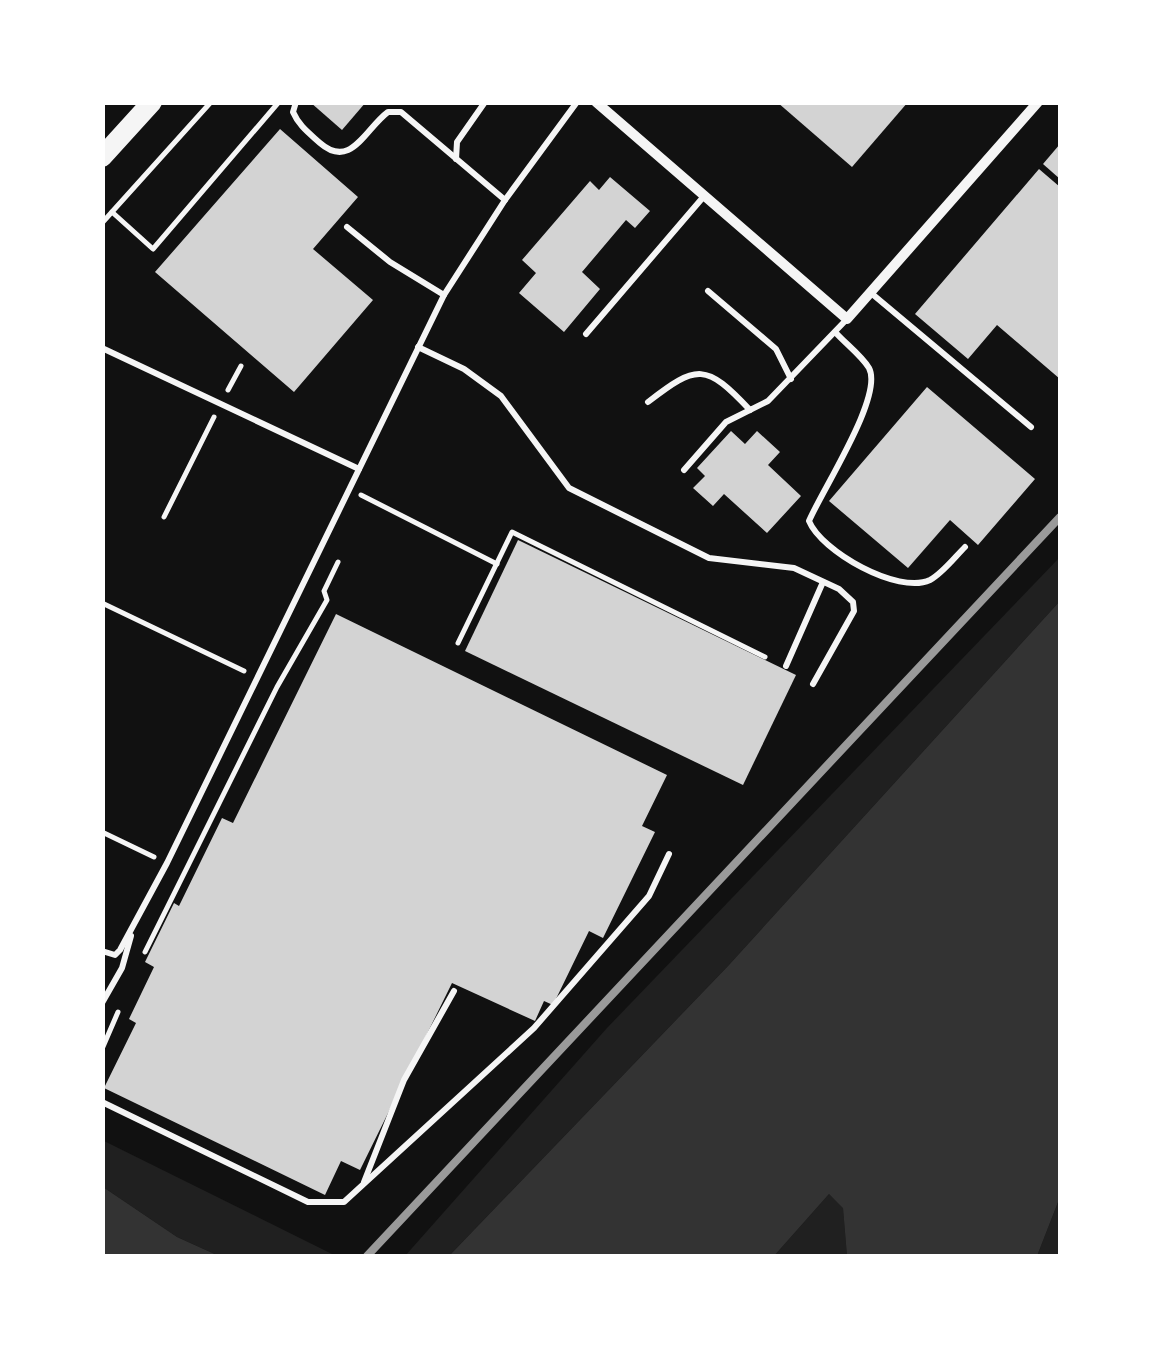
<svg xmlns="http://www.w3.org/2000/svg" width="1163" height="1359" font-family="Overpass,sans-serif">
<rect width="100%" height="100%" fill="#111"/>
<g fill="#202020">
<path d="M1060,557v44l-332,365 -279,290h-44l202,-228z"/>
<path d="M102,1140l234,116h-117l-42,-19 -74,-50z"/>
<path d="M829,1194l14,13 4,49h-73z"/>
<path d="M1060,1197v59h-23z"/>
</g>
<g fill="#333">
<path d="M1060,601v596l-23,59h-190l-4,-48 -14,-14 -55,62h-325l279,-290z"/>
<path d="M103,1187l74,50 42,19h-116z"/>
</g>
<g fill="#d3d3d3">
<path d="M310,102h56l-24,28z"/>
<path d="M777,102h131l-56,65z"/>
<path d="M280,129l78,68 -45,52 60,51 -79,92 -139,-120z"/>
<path d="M1060,144v35l-17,-15z"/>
<path d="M1039,169l21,18v192l-63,-54 -29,34 -53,-45z"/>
<path d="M610,177l40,34 -15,17 -9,-8 -44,52 18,17 -36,43 -45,-39 17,-20 -14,-13 68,-79 9,9z"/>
<path d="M927,387l108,92 -57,66 -28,-25 -42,48 -79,-67z"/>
<path d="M731,431l14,13 12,-13 23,21 -12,13 33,31 -34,37 -43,-39 -11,12 -20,-18 12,-12 -8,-8z"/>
<path d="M518,540l278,135 -53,110 -278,-134z"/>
<path d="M336,614l331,161 -25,51 13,6 -52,106 -14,-7 -36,74 -9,-4 -9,20 -83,-38 -92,187 -19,-9 -16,34 -221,-107 32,-65 -7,-4 25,-52 -9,-5 29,-59 5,3 43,-88 11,5z"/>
</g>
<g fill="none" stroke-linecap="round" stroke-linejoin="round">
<g stroke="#f5f5f5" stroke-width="5">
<path d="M112,212l41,37 125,-146"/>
<path d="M102,223l109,-121"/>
<path d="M228,390l13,-24"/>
<path d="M361,495l136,69"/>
<path d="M164,517l50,-100"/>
<path d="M102,603l142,68"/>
<path d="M458,643l54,-111 253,125"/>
<path d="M102,832l52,25"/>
<path d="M145,952l132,-265 50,-87 -3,-9 14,-29"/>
<path d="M102,1049l16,-37"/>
</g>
<g stroke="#f5f5f5" stroke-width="6">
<path d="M296,102l-3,10c6,14 16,21 27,31 31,27 45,-14 68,-31h13l104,88"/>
<path d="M456,159l1,-17 28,-40"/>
<path d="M347,227l43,35 54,33"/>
<path d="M708,291l68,58 15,30"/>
<path d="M871,293l160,134"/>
<path d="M836,333c10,11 26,23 33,35 15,28 -47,122 -60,153 12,30 89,74 121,59 12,-6 25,-23 35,-33"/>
<path d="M586,334l119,-139"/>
<path d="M418,347l46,22 37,27 68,92 140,70 85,10 45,21 14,13 1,9 -41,73"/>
<path d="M102,348l257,121"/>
<path d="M648,402c49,-38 58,-39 102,8"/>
<path d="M684,470l42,-48 42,-21 79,-82"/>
<path d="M786,666l37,-84"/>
<path d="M102,951l13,4 5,-5 47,-87 277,-568 61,-95 72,-98"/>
<path d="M102,1003l20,-35 9,-32"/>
<path d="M102,1102l206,100h36l190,-174 115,-132 20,-42"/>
<path d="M364,1182l40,-102 50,-89"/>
</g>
<path stroke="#f5f5f5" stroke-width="10" d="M596,102l251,217 191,-217"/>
<path stroke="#f5f5f5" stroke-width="20" d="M102,157l50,-55"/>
<path stroke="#9a9a9a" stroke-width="8" d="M367,1256l693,-739"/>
</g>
<rect width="1163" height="1359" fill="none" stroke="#ffffff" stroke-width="210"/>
</svg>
